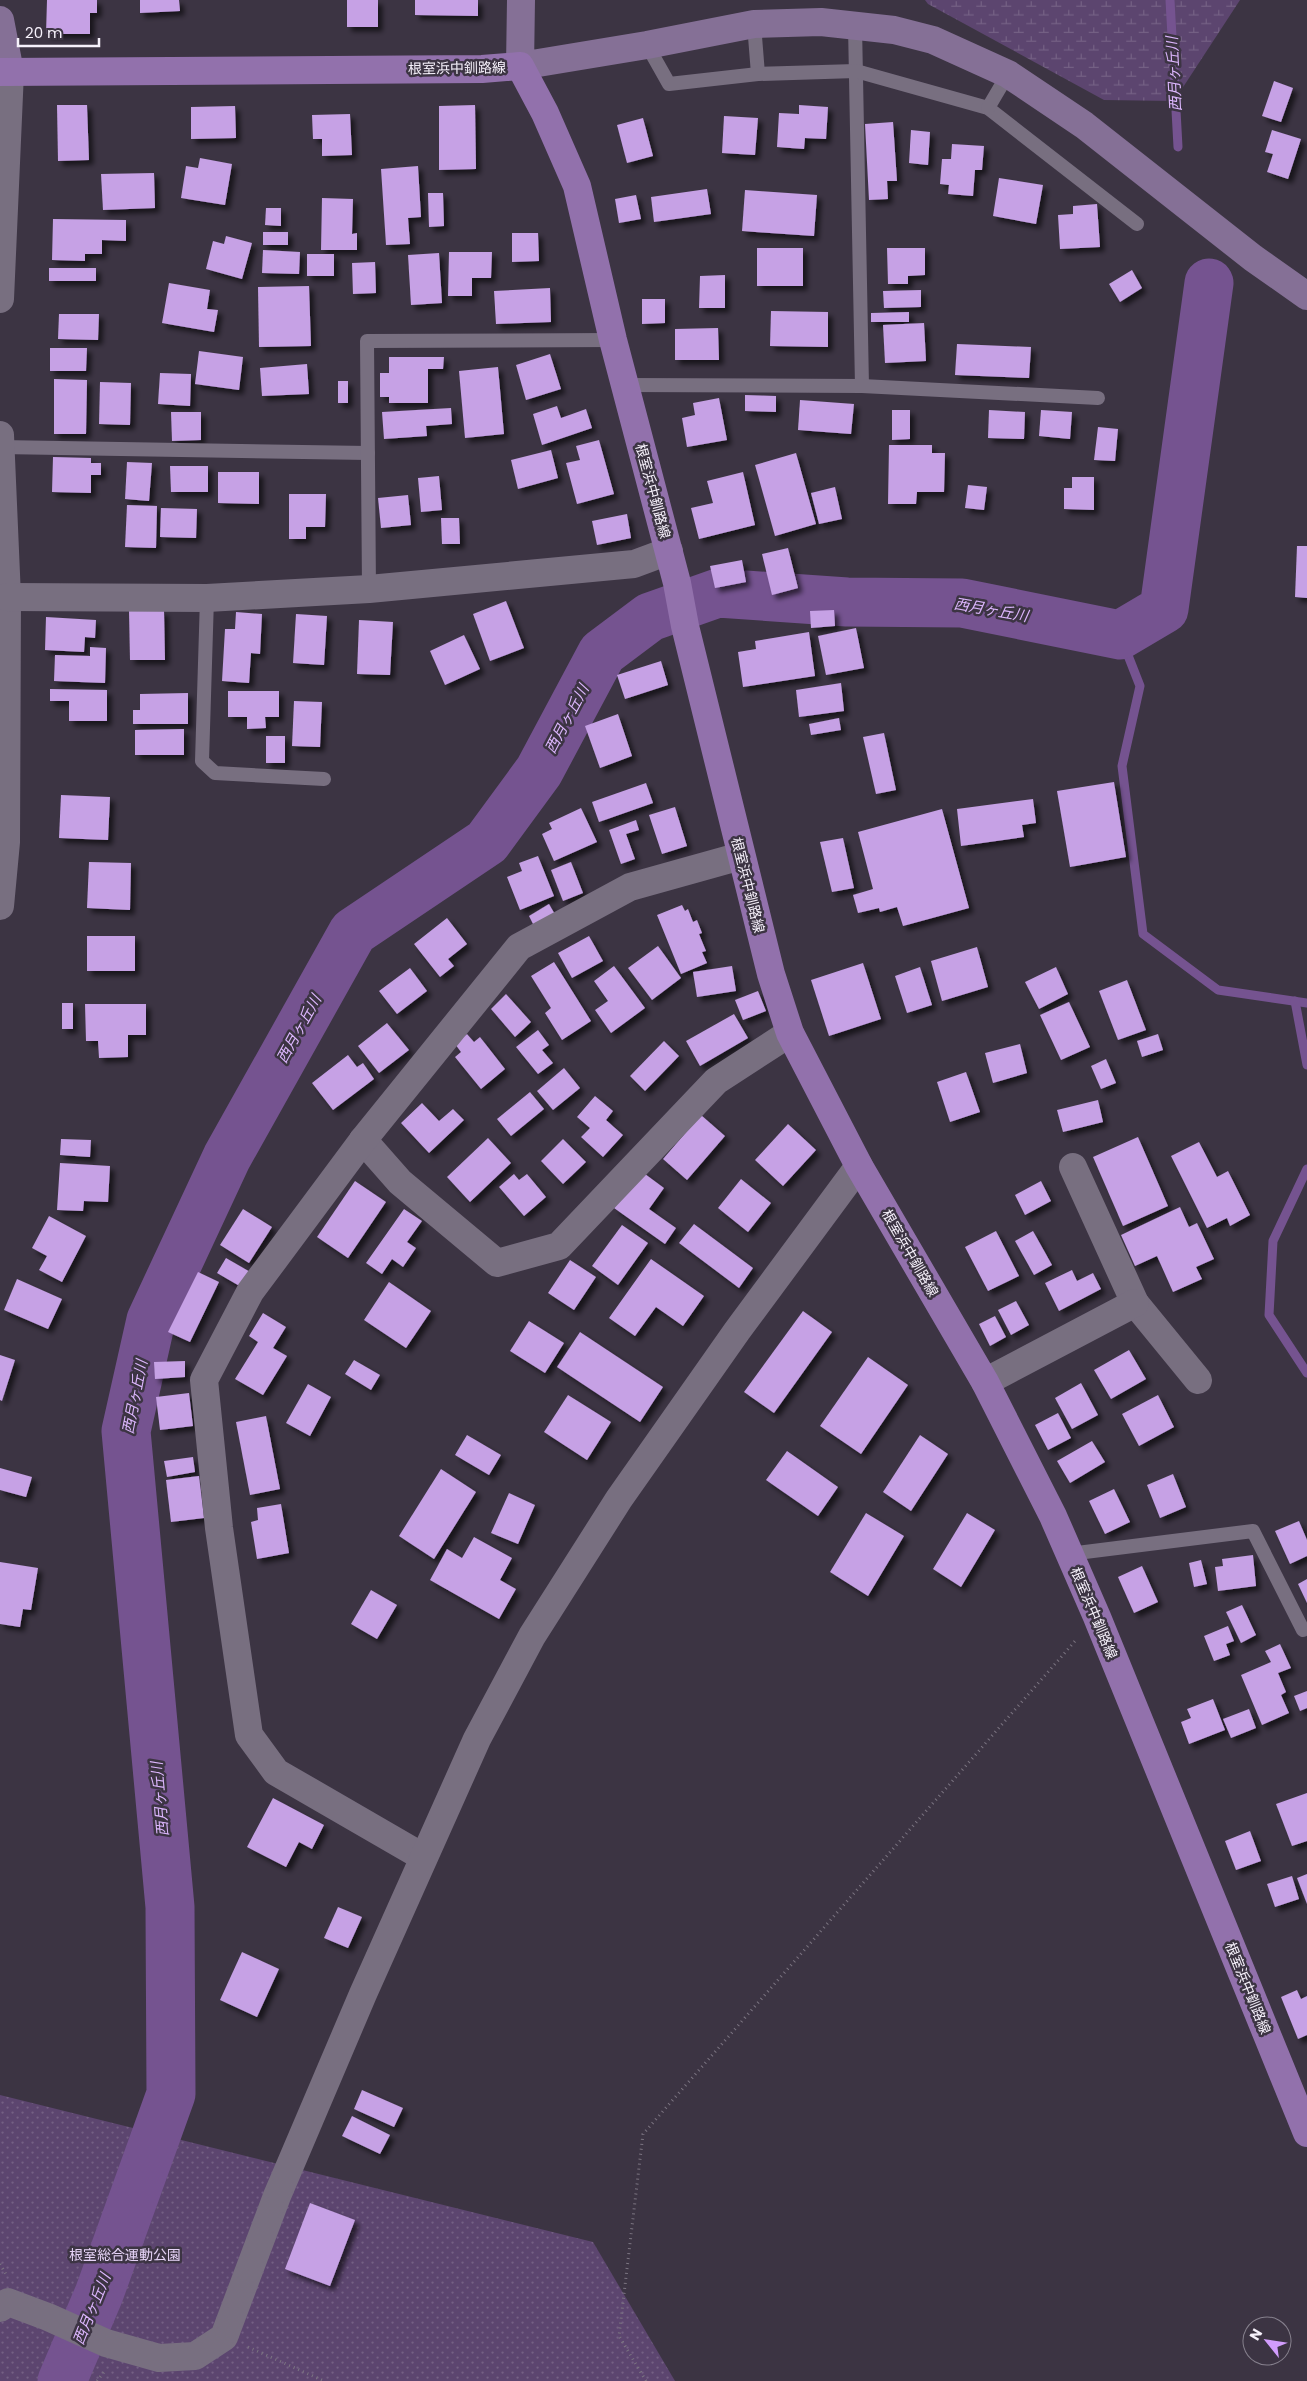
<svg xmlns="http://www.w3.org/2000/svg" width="1307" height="2381" font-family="Poppins,'Noto Sans JP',sans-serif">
<defs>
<pattern id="wetland-marsh" width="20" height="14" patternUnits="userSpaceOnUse" patternTransform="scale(1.25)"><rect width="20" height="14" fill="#5c456f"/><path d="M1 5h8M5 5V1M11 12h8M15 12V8" fill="none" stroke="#746084"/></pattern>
<pattern id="park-dots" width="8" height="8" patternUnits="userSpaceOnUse" patternTransform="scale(1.25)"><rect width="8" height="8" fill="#5c456f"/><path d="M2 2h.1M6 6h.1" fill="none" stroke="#746084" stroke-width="1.8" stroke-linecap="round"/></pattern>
<filter id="shadow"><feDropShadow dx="4.5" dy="4.5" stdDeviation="2.5" flood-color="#0009"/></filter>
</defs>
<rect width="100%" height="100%" fill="#3c3443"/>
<path fill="url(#wetland-marsh)" d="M925,0h315l-66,101 -70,-1 -176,-96z"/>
<path fill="url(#park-dots)" d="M0,2095l593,147 82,139h-675z"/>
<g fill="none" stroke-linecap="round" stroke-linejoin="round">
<g stroke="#755390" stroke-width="9">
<path d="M1170,0l8,147"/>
<path d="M1120,635l20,51 -18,80 21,168 75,56 89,13"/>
<path d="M1295,1001l12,64"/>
<path d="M1307,1169l-34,72 -4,74 38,58"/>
</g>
<path stroke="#755390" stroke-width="49" d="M62,2381l37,-87 72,-200 -1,-187 -44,-476 25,-111 76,-163 126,-225 134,-90 52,-71 63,-118 48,-36 68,-24 129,9 115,1 158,32 44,-26 45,-326"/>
</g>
<g fill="#c6a1e5" filter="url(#shadow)">
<path d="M47,0h50v13h-7v21h-44z"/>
<path d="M140,0h39l1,11 -40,2z"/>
<rect x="347" y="0" width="31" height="27"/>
<path d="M415,0h63v16l-63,-1z"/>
<path d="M1274,81l19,7 -12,34 -19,-6z"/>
<path d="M57,105h30l2,55 -31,1z"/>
<path d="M475,105l1,64 -37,1v-64z"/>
<path d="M799,105l29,2 -2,32 -21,-1 -1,11 -27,-2 2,-34 20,1z"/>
<path d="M235,106l1,32 -45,1v-32z"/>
<path d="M350,114l2,41 -30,1v-17h-9l-1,-24z"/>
<path d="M724,116l34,2 -3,37 -33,-2z"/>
<path d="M643,118l10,38 -26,7 -10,-38z"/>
<path d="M893,122l4,59h-10l1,18 -19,1 -4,-76z"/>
<path d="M911,130l19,2 -2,33 -19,-2z"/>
<path d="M1272,130l29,9 -13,40 -21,-7 6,-18 -8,-2z"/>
<path d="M952,144l32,2 -2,24h-7l-2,26 -25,-2 1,-9 -9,-1 2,-25h9z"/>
<path d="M200,158l32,6 -7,41 -44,-7 5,-32 12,2z"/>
<path d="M418,166l3,51 -13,1 2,26 -24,1 -5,-76z"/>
<path d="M154,173l1,35 -52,2 -2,-36z"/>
<path d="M999,178l44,7 -7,39 -43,-8z"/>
<path d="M707,189l4,25 -57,8 -3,-25z"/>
<path d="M745,190l72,5 -3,41 -72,-5z"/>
<path d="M428,193h15l1,33 -15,1z"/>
<path d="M636,195l5,24 -22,4 -4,-24z"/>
<path d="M322,198l31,1 -1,35 5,-1v17h-36z"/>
<path d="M1097,204l3,43 -40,2 -2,-34 15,-1v-8z"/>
<path d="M266,208h15v18l-16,-1z"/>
<path d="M53,219l73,1v21l-24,-1v14h-17v7l-33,-1z"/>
<rect x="263" y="232" width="25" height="13"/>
<path d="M512,233h26l1,28 -27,1z"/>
<path d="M226,236l26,7 -10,36 -36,-10 7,-28 11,3z"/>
<rect x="757" y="248" width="46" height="38"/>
<path d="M887,248h38v27l-17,1v8h-20z"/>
<path d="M263,250l37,2 -1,22 -37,-1z"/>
<path d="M449,252h43l-1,26h-19v18h-24z"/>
<path d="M439,253l3,50 -31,2 -3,-50z"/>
<rect x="307" y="254" width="27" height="22"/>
<path d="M375,262l1,31 -23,1 -1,-31z"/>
<rect x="49" y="268" width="47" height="13"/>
<path d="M1132,270l10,18 -22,14 -11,-18z"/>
<path d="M725,275v33h-26l1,-32z"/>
<path d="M169,283l41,7 -3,19 11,1 -4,22 -52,-9z"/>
<path d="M309,286l2,60 -52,1 -1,-60z"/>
<path d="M550,288l1,34 -55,2 -2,-33z"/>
<path d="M921,290v17l-37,1 -1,-17z"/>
<path d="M642,299h23v24l-23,1z"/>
<path d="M771,311l57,1v35l-58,-1z"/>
<path d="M909,312v10h-38v-9z"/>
<path d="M59,314h40l-1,26 -40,-1z"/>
<path d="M924,323l2,38 -41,2 -2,-38z"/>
<path d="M718,328l1,32h-44v-31z"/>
<path d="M957,344l74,3 -2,31 -74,-3z"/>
<path d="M50,348h37l-1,23h-36z"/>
<path d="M199,351l44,6 -4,33 -44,-6z"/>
<path d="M550,354l11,35 -35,11 -10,-35z"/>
<path d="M389,357h55l-1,12h-15v34h-39v-6h-9v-24h9z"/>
<path d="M307,364l2,30 -47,2 -2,-28z"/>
<path d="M498,367l6,67 -39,4 -6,-67z"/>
<path d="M160,373l31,1 -1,32 -32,-2z"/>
<path d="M54,379l33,1 -1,54h-32z"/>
<rect x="338" y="381" width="10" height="22"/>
<path d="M100,382l31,1 -1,42 -31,-1z"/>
<path d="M745,395l31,1v16l-31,-1z"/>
<path d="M719,398l8,42 -40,7 -5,-29 13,-3 -2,-12z"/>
<path d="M800,400l54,4 -3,30 -53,-4z"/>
<path d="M557,406l4,12 25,-9 6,19 -50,17 -9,-31z"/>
<path d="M451,408l1,16 -26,2 1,10 -43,3 -2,-27z"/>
<path d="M892,410h18v29l-18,1z"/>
<path d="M989,410l36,2 -1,27 -36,-1z"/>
<path d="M1041,410l31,2 -2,27 -31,-3z"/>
<path d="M171,412h30v28l-29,1z"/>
<path d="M1098,427l20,2 -3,32 -21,-1z"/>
<path d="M599,440l15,54 -37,10 -11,-41 14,-3 -4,-14z"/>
<path d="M889,445h43v8h13l-1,39h-27l-1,12h-28z"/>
<path d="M551,450l7,28 -40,11 -7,-29z"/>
<path d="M796,453l20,71 -41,12 -20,-71z"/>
<path d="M53,457l38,1v5h10v12h-10v18l-39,-1z"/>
<path d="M127,462l25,1 -3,38 -24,-2z"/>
<path d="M170,466h38v26h-37z"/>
<path d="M218,472h41v32l-41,-1z"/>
<path d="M743,472l12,53 -56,14 -8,-31 22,-5 -6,-22z"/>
<path d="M439,476l3,34 -21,2 -3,-34z"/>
<path d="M1072,477h22v33l-30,-1v-21h8z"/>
<path d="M968,485l19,2 -3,23 -19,-2z"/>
<path d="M835,487l7,32 -23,5 -8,-31z"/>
<path d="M289,494h37l-1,33h-19v12h-17z"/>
<path d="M408,495l3,30 -30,3 -3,-30z"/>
<path d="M127,505l30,1 -1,42 -31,-1z"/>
<path d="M161,508l36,1 -1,29 -36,-1z"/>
<path d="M627,514l4,24 -34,7 -5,-24z"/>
<path d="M441,518h18l1,26h-18z"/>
<path d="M1297,546h10v52l-12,-1z"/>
<path d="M788,548l10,40 -26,7 -10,-41z"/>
<path d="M742,560l4,22 -31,6 -5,-22z"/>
<path d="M506,601l18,47 -34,13 -17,-47z"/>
<path d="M834,610l1,16 -24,2 -1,-17z"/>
<path d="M129,611h35l1,49h-35z"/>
<path d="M236,612l26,2 -2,40 -9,-1 -2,30 -27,-2 3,-52h10z"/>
<path d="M296,614l31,2 -3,49 -31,-2z"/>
<path d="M46,617l50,3 -1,18 -10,-1 -1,15 -39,-2z"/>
<path d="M359,620l34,2 -3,53 -33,-1z"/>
<path d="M856,628l8,40 -38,7 -8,-39z"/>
<path d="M809,632l6,44 -72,11 -5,-35 18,-3 -1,-8z"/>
<path d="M464,635l16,34 -35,16 -15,-34z"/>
<path d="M90,647l16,1 -1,35 -51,-2 1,-26 35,1z"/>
<path d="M661,661l7,24 -43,14 -8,-24z"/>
<path d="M841,683l3,28 -45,6 -3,-27z"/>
<path d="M50,689l57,1v31h-38v-20h-19z"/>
<path d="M228,691h51v26h-14l1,11 -19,1v-12h-19z"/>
<path d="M188,693v31h-55v-14h7v-16z"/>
<path d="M294,701l28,1 -2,45 -28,-1z"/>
<path d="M618,714l14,42 -32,12 -15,-42z"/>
<path d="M839,718l2,12 -30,5 -2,-11z"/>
<path d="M184,729v26h-49v-25z"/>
<path d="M884,733l12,57 -20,4 -13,-57z"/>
<rect x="266" y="736" width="19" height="27"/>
<path d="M1114,782l12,75 -56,10 -13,-76z"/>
<path d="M646,783l7,20 -54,19 -7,-20z"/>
<path d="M61,795l49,2 -2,43 -49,-2z"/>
<path d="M1033,799l3,24 -14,2 2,12 -63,9 -4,-37z"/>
<path d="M675,807l12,39 -25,8 -13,-39z"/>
<path d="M581,808l16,34 -43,19 -12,-27 10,-5 -3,-6z"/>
<path d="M942,809l27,99 -66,18 -6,-19 -17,5 -1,-4 -21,5 -5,-18 20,-6 -15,-57z"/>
<path d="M636,820l3,10 -13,4 9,25 -14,5 -12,-34z"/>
<path d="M843,838l11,50 -22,4 -12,-50z"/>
<path d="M538,856l16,40 -34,14 -13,-33 15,-6 -3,-8z"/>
<path d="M89,862l42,1 -1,47 -43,-2z"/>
<path d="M571,862l12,31 -20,8 -12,-31z"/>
<path d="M549,904l7,12 -21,12 -6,-12z"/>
<path d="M682,905l3,6 3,-2 5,13 4,-2 5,13 -3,1 7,17 -4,1 5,11 -26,11 -24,-59z"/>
<path d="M447,918l20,26 -19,15 6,7 -14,11 -26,-33z"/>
<rect x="87" y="936" width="48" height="35"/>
<path d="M589,936l14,25 -31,17 -14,-25z"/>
<path d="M658,946l23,32 -29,22 -24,-32z"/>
<path d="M977,947l11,40 -46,14 -11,-40z"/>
<path d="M554,962l37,59 -29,19 -17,-27 6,-5 -20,-32z"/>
<path d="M863,963l18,56 -52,17 -18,-56z"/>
<path d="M614,966l31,42 -34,25 -16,-23 13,-9 -14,-20z"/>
<path d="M732,966l4,25 -39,6 -4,-25z"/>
<path d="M920,967l12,38 -25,8 -12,-37z"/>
<path d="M1056,967l12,27 -29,15 -14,-27z"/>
<path d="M410,968l17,23 -30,23 -18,-23z"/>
<path d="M1127,980l19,50 -28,10 -19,-49z"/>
<path d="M758,991l8,20 -23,9 -8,-20z"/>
<path d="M506,994l25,28 -16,15 -24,-28z"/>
<path d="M1069,1002l21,45 -29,13 -21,-45z"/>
<rect x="62" y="1003" width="11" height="26"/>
<path d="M85,1004h61v31h-18v22l-29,1 -1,-17h-12z"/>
<path d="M734,1014l14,24 -48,28 -14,-25z"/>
<path d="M387,1023l22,27 -30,23 -21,-27z"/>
<path d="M538,1030l11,15 -7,5 11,13 -15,11 -22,-27z"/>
<path d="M467,1034l7,8 6,-5 25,32 -24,20 -26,-32 6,-5 -6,-8z"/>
<path d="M1158,1034l5,16 -21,7 -5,-16z"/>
<path d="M664,1041l15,15 -34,35 -15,-15z"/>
<path d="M1020,1044l7,29 -34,10 -8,-30z"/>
<path d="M348,1055l9,12 6,-4 11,16 -41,31 -21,-27z"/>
<path d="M1106,1059l10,24 -15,6 -10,-23z"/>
<path d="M564,1068l16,20 -27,22 -16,-19z"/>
<path d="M966,1072l14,40 -30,10 -13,-40z"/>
<path d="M530,1092l14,17 -33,27 -14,-17z"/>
<path d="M595,1096l18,15 -7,9 17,15 -20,22 -22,-20 9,-9 -13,-11z"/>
<path d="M1098,1100l5,22 -40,10 -6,-22z"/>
<path d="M422,1103l17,18 14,-12 11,11 -35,33 -28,-30z"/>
<path d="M701,1115l24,21 -38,44 -24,-21z"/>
<path d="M788,1124l28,26 -33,36 -28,-26z"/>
<path d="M1138,1137l30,69 -45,20 -30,-69z"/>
<path d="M488,1138l23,25 -41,39 -23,-25z"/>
<path d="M61,1139l30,1 -1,17 -30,-2z"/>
<path d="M563,1139l23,23 -23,22 -22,-23z"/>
<path d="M1199,1142l18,35 11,-6 22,44 -20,11 -3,-8 -20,10 -36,-72z"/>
<path d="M60,1163l50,3 -2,36 -24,-1 -1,10 -26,-1z"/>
<path d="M641,1171l23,17 -15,21 27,19 -11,16 -51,-36z"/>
<path d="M514,1174l5,6 8,-6 19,23 -22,19 -25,-29z"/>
<path d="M741,1179l30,24 -23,29 -30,-24z"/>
<path d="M355,1181l31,21 -38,56 -31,-21z"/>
<path d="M1041,1181l10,20 -26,14 -10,-20z"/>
<path d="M1180,1207l9,20 8,-4 17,36 -18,8 6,12 -29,13 -16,-36 -22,10 -14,-31z"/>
<path d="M243,1209l29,18 -23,36 -29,-18z"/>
<path d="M404,1209l18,12 -15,21 9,6 -13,19 -11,-8 -10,15 -16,-11z"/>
<path d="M49,1216l37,20 -24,46 -23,-12 8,-14 -15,-8z"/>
<path d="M694,1224l59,44 -14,20 -60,-45z"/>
<path d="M622,1225l26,18 -30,42 -26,-19z"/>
<path d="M996,1231l23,45 -31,15 -23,-44z"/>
<path d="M1033,1231l19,34 -18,10 -19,-34z"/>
<path d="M226,1258l26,15 -9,15 -26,-15z"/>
<path d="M651,1259l53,37 -21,30 -27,-19 -21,29 -26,-18z"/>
<path d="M570,1260l26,17 -22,33 -26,-17z"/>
<path d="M1072,1270l5,11 16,-8 8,16 -42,22 -14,-28z"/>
<path d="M198,1272l21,10 -29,60 -22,-10z"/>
<path d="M17,1279l45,20 -14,30 -44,-19z"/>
<path d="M389,1282l42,29 -25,37 -42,-28z"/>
<path d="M1016,1301l13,24 -18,10 -13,-25z"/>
<path d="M803,1311l29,21 -58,81 -30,-21z"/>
<path d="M263,1313l23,14 -13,21 14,8 -24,39 -28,-16 23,-37 -9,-6z"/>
<path d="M995,1316l11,21 -16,9 -11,-22z"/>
<path d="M529,1321l35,22 -19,30 -35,-22z"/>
<path d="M580,1332l83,55 -23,35 -83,-55z"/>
<path d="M1129,1350l17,29 -35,20 -17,-29z"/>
<path d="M0,1355l15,5 -13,41 -2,-1z"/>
<path d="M868,1357l40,28 -47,69 -41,-28z"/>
<path d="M354,1360l26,15 -9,15 -26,-16z"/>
<path d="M185,1361v16l-30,2 -1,-17z"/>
<path d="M1081,1383l17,32 -26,14 -17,-31z"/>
<path d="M308,1384l23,13 -21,39 -24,-13z"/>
<path d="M189,1393l4,33 -33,4 -4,-33z"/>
<path d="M568,1395l43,27 -24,38 -43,-28z"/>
<path d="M1158,1395l16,32 -35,19 -17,-32z"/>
<path d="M1058,1413l13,25 -23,12 -13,-25z"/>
<path d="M266,1416l14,73 -30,6 -14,-73z"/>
<path d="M467,1435l34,20 -12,20 -34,-20z"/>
<path d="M920,1435l28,19 -37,57 -28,-19z"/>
<path d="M1092,1441l13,21 -35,21 -13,-22z"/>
<path d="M787,1451l51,36 -20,29 -52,-36z"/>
<path d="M193,1457l2,15 -28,5 -3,-16z"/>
<path d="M0,1468l32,9 -6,20 -26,-7z"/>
<path d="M441,1469l35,23 -42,67 -35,-23z"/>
<path d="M1173,1474l13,33 -26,11 -13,-33z"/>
<path d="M199,1476l5,42 -33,4 -5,-42z"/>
<path d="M1114,1489l16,33 -25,12 -16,-33z"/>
<path d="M509,1493l26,12 -17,39 -27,-11z"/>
<path d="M281,1504l8,49 -32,6 -6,-37 7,-2 -1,-12z"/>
<path d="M866,1513l38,23 -36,60 -38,-24z"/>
<path d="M967,1513l28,17 -34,57 -28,-18z"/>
<path d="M1299,1521l8,19v16l-17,8 -15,-33z"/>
<path d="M474,1537l38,21 -12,22 16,9 -17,30 -69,-39 17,-31 15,9z"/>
<path d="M1253,1555l3,31 -38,5 -3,-24 8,-1 -1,-7z"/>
<path d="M1201,1560l6,24 -13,3 -5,-24z"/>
<path d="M0,1562l38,6 -7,42 -8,-1 -3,18 -20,-3z"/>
<path d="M1142,1566l16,36 -24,11 -16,-36z"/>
<path d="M1307,1579v24l-9,-19z"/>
<path d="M371,1590l26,15 -20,34 -26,-15z"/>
<path d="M1242,1605l14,30 -15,8 -15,-31z"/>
<path d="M1228,1626l6,15 -8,3 4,11 -16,6 -10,-25z"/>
<path d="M1280,1644l11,24 -13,5 8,19 -5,3 8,18 -27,12 -21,-50 30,-13 -6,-11z"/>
<path d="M1307,1691v17l-7,3 -6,-15z"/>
<path d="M1213,1699l12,31 -36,14 -8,-22 10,-4 -4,-9z"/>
<path d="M1249,1709l7,19 -25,10 -8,-19z"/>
<path d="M1307,1793v48l-15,5 -16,-42z"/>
<path d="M273,1798l51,27 -12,24 -13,-7 -13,25 -39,-20z"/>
<path d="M1250,1831l11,30 -25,9 -11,-29z"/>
<path d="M1307,1874v30l-10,-26z"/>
<path d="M1292,1876l7,23 -24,8 -8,-23z"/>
<path d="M338,1907l24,10 -14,31 -24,-10z"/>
<path d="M242,1952l37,17 -22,48 -37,-17z"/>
<path d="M1297,1990l4,9 6,-3v39l-9,4 -17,-42z"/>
<path d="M362,2090l41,18 -9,19 -40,-18z"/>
<path d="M352,2116l38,19 -10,19 -38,-18z"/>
<path d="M310,2203l45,17 -25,66 -45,-17z"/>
</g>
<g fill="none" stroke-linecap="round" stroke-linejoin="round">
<g stroke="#7c7582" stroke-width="3" stroke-dasharray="1 4" stroke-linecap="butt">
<path d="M0,2264l7,12"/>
<path d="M248,2347l76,34"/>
<path d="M97,2381l7,-9"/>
<path d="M646,2381l-27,-45 24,-202 433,-494"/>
</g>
<g stroke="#786f80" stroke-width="14">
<path d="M754,24l4,50"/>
<path d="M855,26l7,360"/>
<path d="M647,45l22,39 89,-10 98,-3 132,37 149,116"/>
<path d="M988,108l20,-34"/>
<path d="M625,385l237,1 236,12"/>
<path d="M0,447l368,6"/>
<path d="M369,589l-2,-248 246,-1"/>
<path d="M207,598l-5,163 13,12 109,6"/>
<path d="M1069,1554l184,-23 50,99"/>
</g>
<g stroke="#786f80" stroke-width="28">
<path d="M0,299l10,-227"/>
<path d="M0,435l7,162 -1,245 -6,64"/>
<path d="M7,597l200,1 162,-9 265,-25 35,-13"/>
<path d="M363,1140l37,42 97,81 62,-17 157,-165 74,-48"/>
<path d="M1073,1167l62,136 63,77"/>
<path d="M985,1382l150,-79"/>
<path d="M423,1857l-147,-85 -27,-37 -30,-207 -15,-148 46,-88 113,-152 156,-193 111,-60 111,-31"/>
<path d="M0,2308l8,-6 40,15 58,26 53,15 36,-2 29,-19 53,-141 86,-202 114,-255 55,-103 87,-137 118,-168 122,-165"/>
</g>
<g stroke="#857096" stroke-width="28">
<path d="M521,0l-1,66 127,-21 107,-21 67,-2 73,8 39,10 75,34 76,51 169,133 54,38"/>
<path d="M0,20l10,52"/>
</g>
<path stroke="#9271ac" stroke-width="28" d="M0,72l482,-3 38,-3 25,47 32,73 36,154 64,243 8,43 86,348 19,59 69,133 126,216 68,134 44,101 210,516"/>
</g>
<g text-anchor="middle" stroke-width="5" stroke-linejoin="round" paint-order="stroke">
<g font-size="14" fill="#f6f1fb" stroke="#3c3443">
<text transform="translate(457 68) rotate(-1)" y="5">根室浜中釧路線</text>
<text transform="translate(653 491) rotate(75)" y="5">根室浜中釧路線</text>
<text transform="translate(748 885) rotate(76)" y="5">根室浜中釧路線</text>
<text transform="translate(910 1253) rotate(60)" y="5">根室浜中釧路線</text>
<text transform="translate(1094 1613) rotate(67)" y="5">根室浜中釧路線</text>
<text transform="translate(1248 1988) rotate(68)" y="5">根室浜中釧路線</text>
</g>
<g font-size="14" fill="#e6d3f7" stroke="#3c3443">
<text x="125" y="2260">根室総合運動公園</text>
</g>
<g font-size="15" font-style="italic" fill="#dcb6fd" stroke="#3c3443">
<text transform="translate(1174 74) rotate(-93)" y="5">西月ヶ丘川</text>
<text transform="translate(991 610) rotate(10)" y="5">西月ヶ丘川</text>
<text transform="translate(567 719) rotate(-62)" y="5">西月ヶ丘川</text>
<text transform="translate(299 1029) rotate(-61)" y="5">西月ヶ丘川</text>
<text transform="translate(135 1397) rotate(-79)" y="5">西月ヶ丘川</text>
<text transform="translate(160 1799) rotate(-95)" y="5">西月ヶ丘川</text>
<text transform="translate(92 2309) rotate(-68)" y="5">西月ヶ丘川</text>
</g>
</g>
<g transform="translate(1267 2341) rotate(300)"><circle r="24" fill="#3c3443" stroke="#86808d"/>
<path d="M0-4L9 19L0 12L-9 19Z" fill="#d29dfd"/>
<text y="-8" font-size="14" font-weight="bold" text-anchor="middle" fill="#f6f1fb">N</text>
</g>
<path d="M18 38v8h81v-8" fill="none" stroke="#f6f1fb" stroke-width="2.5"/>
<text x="25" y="38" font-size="15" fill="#f6f1fb" stroke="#3c3443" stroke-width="4" paint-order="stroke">20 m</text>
</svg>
